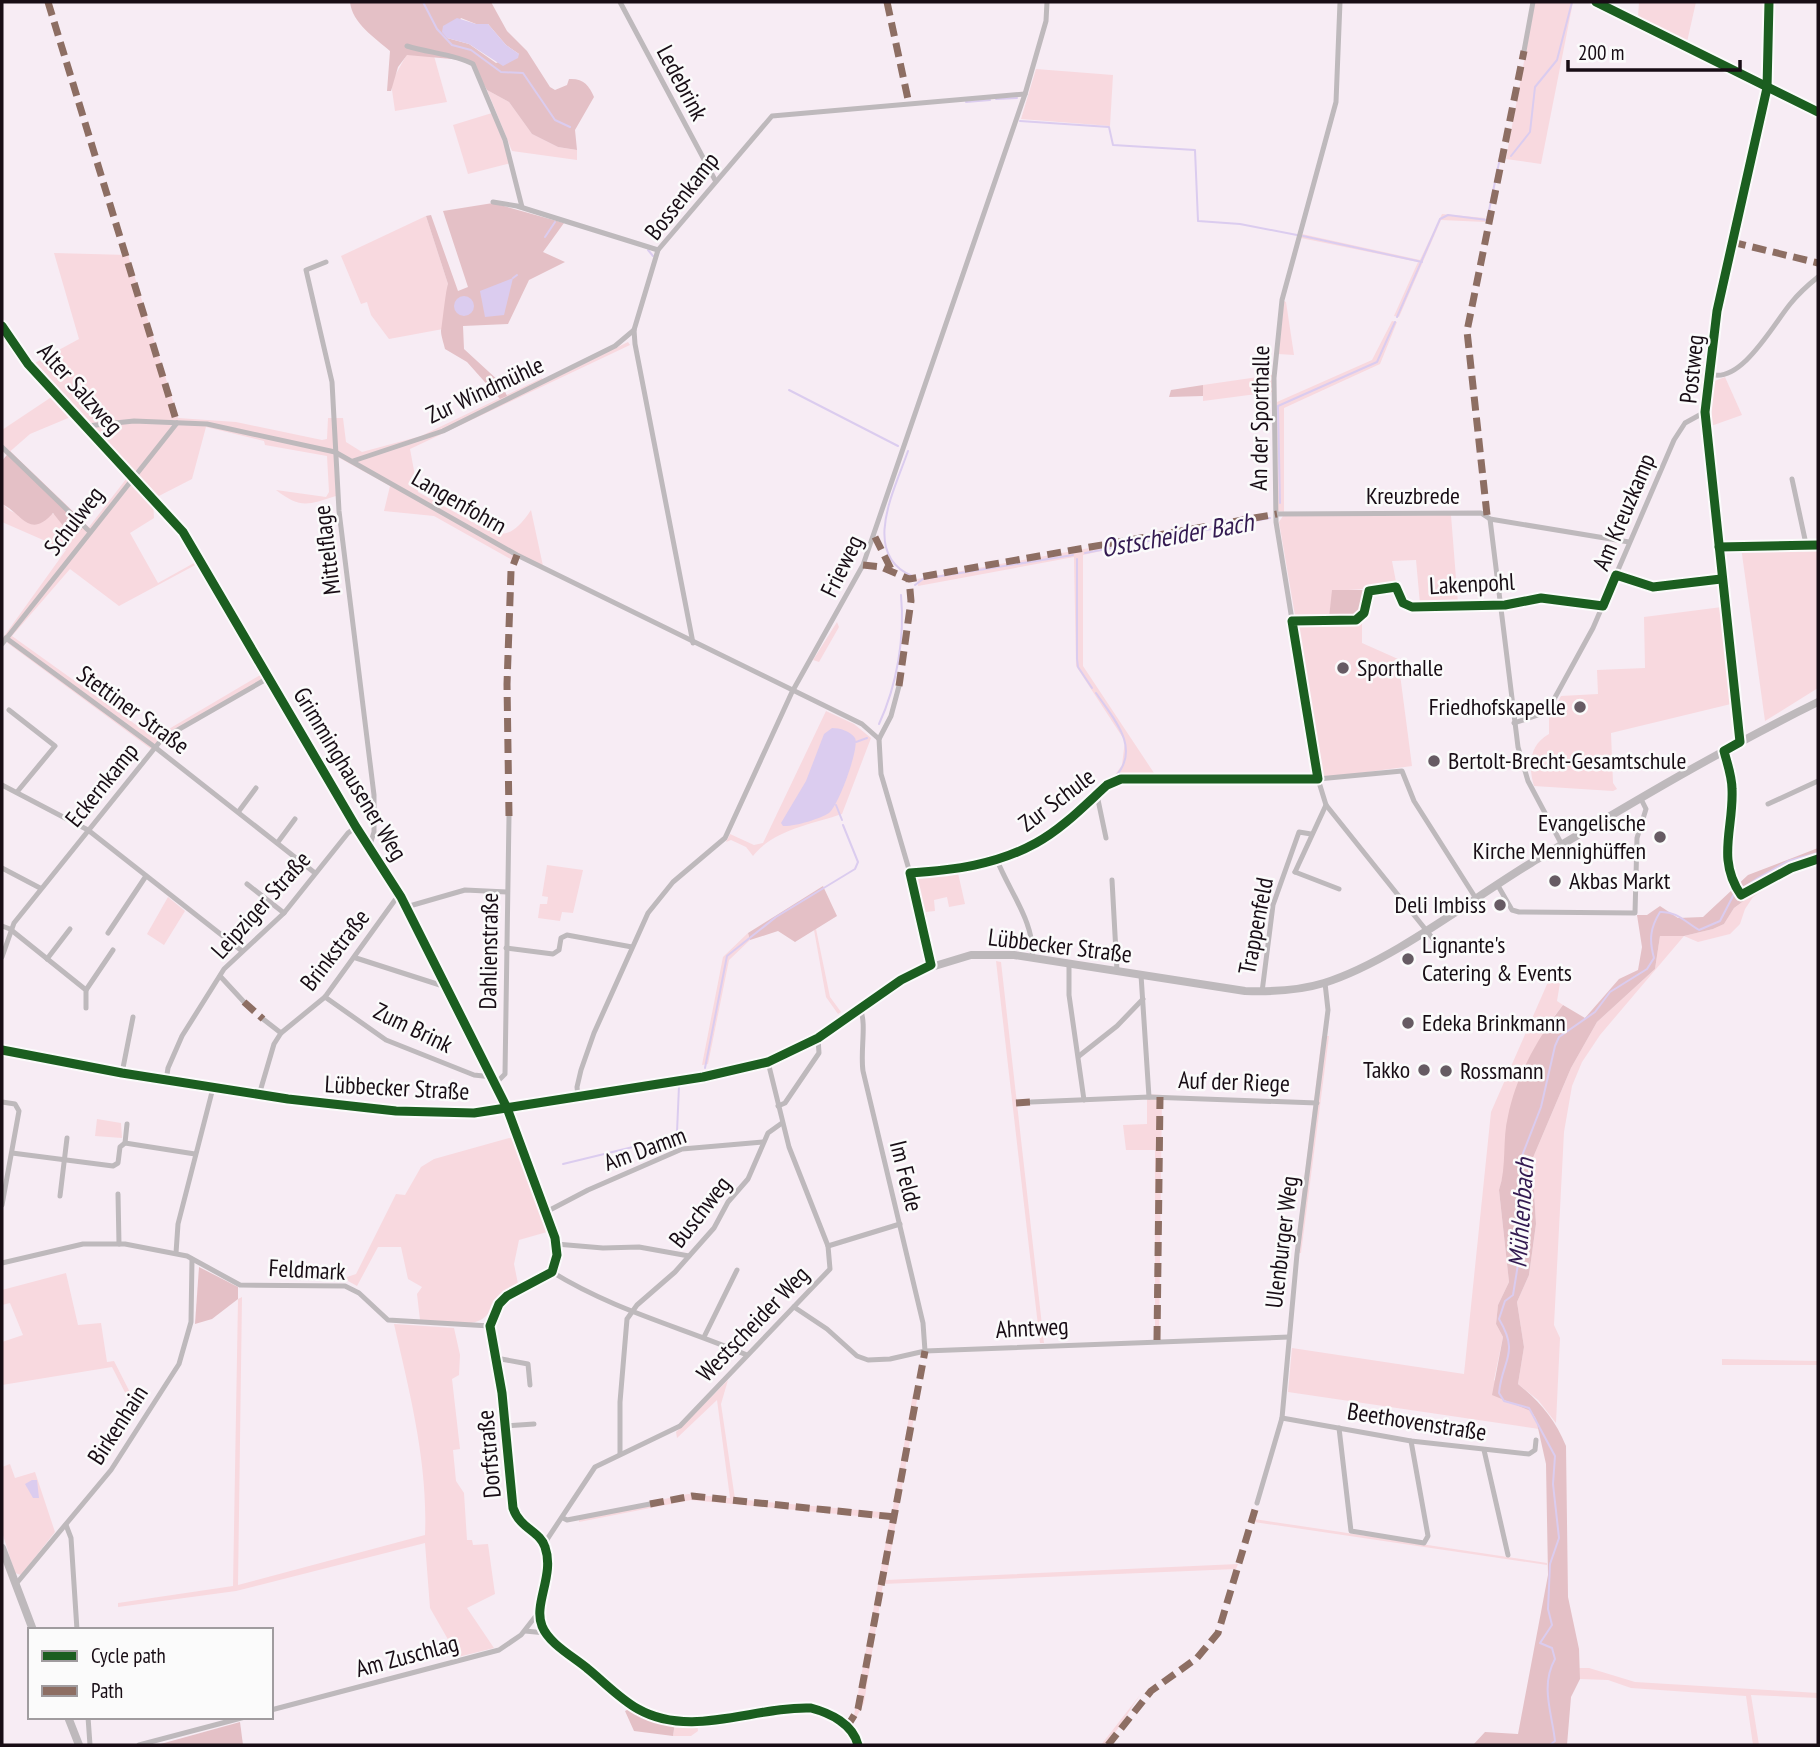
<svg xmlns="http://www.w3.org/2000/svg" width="1820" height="1747" font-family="'PT Sans Narrow',sans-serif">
<rect width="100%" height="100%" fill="#f7ecf4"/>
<g fill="#f8d9df" fill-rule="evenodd">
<path d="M1535,2h38l-32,162 -35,-5z"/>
<path d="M1639,2h57l-9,40 -49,-25z"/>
<path d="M407,54l27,2 13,46 -52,9 -4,-28z"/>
<path d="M1036,69l77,6 -3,51 -89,-7z"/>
<path d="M487,90l22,12 23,32 26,13 19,3v10l-65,-9z"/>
<path d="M492,113l19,50 -43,11 -15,-49z"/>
<path d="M1442,214l43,4v4l-44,-2 -42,97 -5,-1 24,-54 -117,-24 1,-4 118,26z"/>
<path d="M426,216l22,68 -5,45 -54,10 -18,-24 -4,-13 -6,2 -20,-48z"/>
<path d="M54,253l74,2 50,163 58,4 86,18 5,-1 1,-21h15l3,24 16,10 59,-16 121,-58 2,5 84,-41 2,3 -220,104 8,43c16,9 33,18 49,27 29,16 41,26 64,-9l12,56 -24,-11 -3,7 -82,-46 -50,-5 6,-25 -56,-31 2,41c-29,9 -35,13 -60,-6l50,7 3,-5 -2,-36 -62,-11 -1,-4 -58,-14 -14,52 -39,20 1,19 -24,15 28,50 45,-25 68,116 -111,65 -9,10 -149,-110 64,-89 -64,-28v-18c3,1 4,4 7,6 18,11 55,-6 80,17l41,-53 -57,-58 -43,18 -24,21 -4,-4v-21l51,-34c-18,-18 -51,-44 -51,-72l29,41 48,-26zM199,563l63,111 -105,62 -11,-4 -134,-96 58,-67 49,37z"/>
<path d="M1284,301l2,1 8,53 -16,-1z"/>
<path d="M1392,321l5,1 -17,42 -96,44v104l-6,-1 -1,-109 95,-42z"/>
<path d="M1272,375v17l-69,9v-16z"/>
<path d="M1725,377l17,38 -31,11 1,-44z"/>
<path d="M1451,515l7,89h-38l-4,-44 -24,1 5,26 -65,4 30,22v30l36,16 14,107 -89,12 -44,-256 4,-6z"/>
<path d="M1250,519l-167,36v111l73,110 -43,2 9,-13 3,-24 -49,-75 -2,-109 -156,29 -1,-7z"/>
<path d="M1816,546l2,6v136l-53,33 -24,-174z"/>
<path d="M1722,607l9,97 -120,29 2,50 4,6 -4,2 -79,-5c-6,-20 -5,-41 15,-52v-16l12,-22 37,-2 -1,-24 48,-2 -1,-51z"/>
<path d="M837,622l2,5 -20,35 -6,-2z"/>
<path d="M826,711l28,13 17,14 -29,76c-30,10 -69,16 -89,42l-7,-9 -15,-7 -5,2 4,-8 24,11 9,-2z"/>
<path d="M1818,857v7l-35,13 -30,20 -8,12 -5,15 -10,10 -32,8 -14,-6 -84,99 -18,27 -10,24 -8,46 -10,193 6,13 -4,85 -18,-23 -20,-16 6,-37 -7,-45 12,-27 7,-51 -4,-64 39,-92 26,-46 58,-53 5,-33h24l29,-7 11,-5 10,-16 19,-14 2,-12z"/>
<path d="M547,865l36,5 -10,43 -11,-1 -2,9 -22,-3 2,-14h7l1,-7 -6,-1z"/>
<path d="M958,873l7,31 -16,3 -2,-10 -13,3 1,11 -9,1 1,5 -5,1 -7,-39 2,-3z"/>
<path d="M168,897l17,14 -21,34 -17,-11z"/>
<path d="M816,929l14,68 11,15 -3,2 -12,-17 -12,-67z"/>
<path d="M748,933l2,7 -21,20 -21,104 -6,1 21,-108z"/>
<path d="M996,961l5,1 43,381h-4z"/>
<path d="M1555,966l5,17 -3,18 6,4 -19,24 -45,161 10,92 -11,23 -2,19 7,13 -9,43 37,31 8,18 -251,-37 4,-44 172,26 27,-262z"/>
<path d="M1322,1036h7l-28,217h-6z"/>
<path d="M1147,1094l15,1 -3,244 -4,1v-190h-29l-3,-25 24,-1z"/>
<path d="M97,1119l24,4 1,15 -27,-2z"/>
<path d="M513,1137l34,95 -28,8 -5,24 4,20c-15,11 -19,19 -32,32 -13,14 -50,5 -66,4l-3,-26 5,-7 -14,-8 -7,-32h-23l-21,39 -9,-5 -1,-4 9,-3 40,-80 9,1 16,-28 13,-8z"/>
<path d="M66,1273l12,52 23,-2 6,39 7,-1 26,51 -3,4 -25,-49 -110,18v-43l21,-7 -13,-32 -8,2v-15z"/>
<path d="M242,1297l-4,288 187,-50c3,-72 -15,-141 -31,-211l60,4 6,27 -1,20 -7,4 8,70 -7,1 3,31 8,12 3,47h5l1,5 15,-1 7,50 -28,14 27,40 -36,9 -28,-49 -5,-65 -189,48 -118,16v-4l115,-17 5,-287z"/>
<path d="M1722,1359l96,2v4h-96z"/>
<path d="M728,1380l-7,24 14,95 157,14 21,-119h5l-32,186 352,-16 -2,5 -353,15 -19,119 -13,24 8,8 3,10h-9l-7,-14 8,-16 36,-196 -199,-19 -112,22v-5l109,-23 42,4 -13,-98 -40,38 -1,-6z"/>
<path d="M10,1464l5,14 20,-6 20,60 -34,43 -6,-2 -13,-41v-65z"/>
<path d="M1254,1519l293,44v2l-293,-43z"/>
<path d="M1579,1668h10l46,14 183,11v5l-67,-3 8,50h-6l-7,-49 -115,-8 -23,-8 -28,-1z"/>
<path d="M1140,1695l-33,50h-6z"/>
<path d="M675,1722h22l1,9 -7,5h-18z"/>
</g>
<g fill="#e4c0c6" fill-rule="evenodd">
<path d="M350,2h141l16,29 20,20 23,36 5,3 12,-5 2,-6c14,-1 20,6 25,18l-19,33 2,20 -19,-3 -26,-13 -23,-32 -22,-12 -14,-25 -10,-5 -56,-5 -9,12 -7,24h-4l3,-40c-15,-13 -38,-28 -40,-49zM461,18l15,6h12l18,21 13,9 -23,9 -27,-19 -22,-6z"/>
<path d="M493,203l71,20 -21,29 22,10 -36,18 -21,44 -45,2 1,23 37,34 6,13 -7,3 -33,-37 -22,-13c-1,-5 -4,-13 -4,-18 1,-5 5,-43 7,-47l-22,-68 5,-1 27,76 10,-4 -25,-76z"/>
<path d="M1203,385v11l-34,1 2,-7z"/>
<path d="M10,451l73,70 -1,9 -8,-5 -10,2 -11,-14c-24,27 -31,0 -51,-9v-43z"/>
<path d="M1332,590h37l-7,23 -7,6 -26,-1z"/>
<path d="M1818,848v9l-63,25 -2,12 -19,14 -10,16 -11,5 -29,7h-24l-5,33 -58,53 -26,46 -39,92 4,64 -7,51 -12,27 7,45 -6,37c22,18 37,35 48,62l2,151 11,52 1,30 -9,18 -4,48h-94l12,-13 33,2 30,-159 -2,-111 -10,-45 -5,-8 -39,-16 11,-58 -7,-13 2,-19 11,-23 -10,-92c8,-24 3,-50 9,-74 8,-40 30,-79 55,-111l22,13 34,-39 19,-9 4,-23 -5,-32h10l13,-9 18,12 25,-1 45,-42z"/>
<path d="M823,886l14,30 -42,26 -17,-11 -28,9 -2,-7z"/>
<path d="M199,1267l39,20v12l-26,20 -17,5z"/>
<path d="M631,1708l20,10 24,4 -2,14 -39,-5 -9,-20z"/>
<path d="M240,1722l3,23h-86z"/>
</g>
<g fill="#dbccef">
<path d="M457,18l19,6h12l18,21 13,9 -1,4 -15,8 -34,-22 -22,-6 -5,-6 1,-6z"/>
<path d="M513,278l-9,37 -19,2 -5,-26z"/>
<circle cx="464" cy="306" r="10"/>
<path d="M832,728c8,0 18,3 23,10 5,9 -17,69 -26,75 -9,6 -36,14 -46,13l-2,-3 25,-42 18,-47z"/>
<path d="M32,1480h5l2,18h-6l-8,-14z"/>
</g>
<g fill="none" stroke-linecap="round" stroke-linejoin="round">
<g stroke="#dbccef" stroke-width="2">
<path d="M423,2l14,27 15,16 19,5 30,22 22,1 32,47 15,7"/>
<path d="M996,99l21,-1"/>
<path d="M966,102l24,-2"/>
<path d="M1020,121l89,6 4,18 82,5 3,71 42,3 57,11"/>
<path d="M1511,156l19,-24 5,-45 22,-27 15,-58"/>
<path d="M1303,236l119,26"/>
<path d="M545,237l10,-15"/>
<path d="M648,250l5,6"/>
<path d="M513,278l4,-3"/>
<path d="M1397,317l43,-98 8,-4 39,5 13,-62"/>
<path d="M789,390l109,56"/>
<path d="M908,451c-13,38 -48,103 4,125"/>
<path d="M1280,503l-2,-97 99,-44 18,-40"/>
<path d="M1085,553l185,-35"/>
<path d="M1077,559v100l1,8 14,21"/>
<path d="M915,585l8,-6 150,-24"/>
<path d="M1096,693c17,25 46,55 19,84"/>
<path d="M879,724c18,-39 26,-86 22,-129"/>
<path d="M856,742l11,-4"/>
<path d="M836,805l6,15"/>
<path d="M705,1068l22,-112 49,-39 79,-48 3,-7 -15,-37"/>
<path d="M563,1164l111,-27 3,-5 2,-46"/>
<path d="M1490,1745h10"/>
<path d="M1550,1745l5,-4c-3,-28 -15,-55 0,-82l-3,-11 -12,-5 12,-18 -4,-16 2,-45 9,-26 -6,-54 2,-28 -26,-48 -25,-7 -5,-8c3,-33 21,-39 0,-74l6,-18 8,-6 8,-49 -1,-85 21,-54 14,-61 4,-9 36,-25 15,-20 37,-23 7,-11c-5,-18 -4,-30 6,-46 17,-1 25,10 39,18l21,-9 14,-27 24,-16 30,-17 30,-8"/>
</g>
<g stroke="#beb9bc" stroke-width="5">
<path d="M620,2l95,178"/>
<path d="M1340,2l-4,100 -54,198 -8,78 2,144 42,257 8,26 112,140"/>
<path d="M407,46c22,7 47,8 66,18l32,76 17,67"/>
<path d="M1524,51l9,-49"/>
<path d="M493,202l24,4 141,44"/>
<path d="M326,262l-20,8 26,112 7,129 35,284v37l-5,16"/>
<path d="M2,326l26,38 155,168 173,295 45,70 106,211 48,130 2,17 -5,17 -45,24 -8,8 -9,22 12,67 11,115c7,21 27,23 32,39 10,28 -12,57 -3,79 7,18 32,31 46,43 16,13 32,30 50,40 53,30 117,-3 173,-1 19,5 42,16 47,37"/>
<path d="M1710,374c31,11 64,-51 81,-71 8,-10 17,-18 27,-26"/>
<path d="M87,426l47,-5 73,3 128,28 182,103 345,169 17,15"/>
<path d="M2,447l87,84"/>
<path d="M353,461l90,-30 172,-85 19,-16"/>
<path d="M1792,479l14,65"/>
<path d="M1277,514l204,-1 9,6 139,23"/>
<path d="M1490,519l28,228 10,34 34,64"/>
<path d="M1719,547l99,-2"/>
<path d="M1616,575l37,12 68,-8"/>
<path d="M1292,621l64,-1 8,-7 5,-22 27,-4 7,16 9,4 93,-2 36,-7 62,8"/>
<path d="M6,638l150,110 159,125"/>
<path d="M693,643l-58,-299 -1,-14 24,-80 114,-134 253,-22"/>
<path d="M2,644l175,-221"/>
<path d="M899,686l-8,30 -12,23 2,35 29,99 21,92"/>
<path d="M9,710l46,36 -38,46"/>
<path d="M1514,723l33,-11 46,-84 81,-188 11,-17 20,-11"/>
<path d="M1740,742l-35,-330 12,-101 50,-223 2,-86"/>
<path d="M1724,751l9,39 -8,62 7,31"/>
<path d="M1318,779l84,-8 12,30 61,96"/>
<path d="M2,785l86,45 154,121"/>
<path d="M1097,795l9,43"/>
<path d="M1768,804l50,-23"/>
<path d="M239,811l17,-23"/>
<path d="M278,842l17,-23"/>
<path d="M997,860c12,31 39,64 35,98"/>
<path d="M2,868l38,20"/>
<path d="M1295,872l31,-67"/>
<path d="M1295,872l44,17"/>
<path d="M910,873l46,-3 41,-10 45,-21 71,-57 32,-3"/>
<path d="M1112,880l5,91"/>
<path d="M247,884l37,29"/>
<path d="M1497,884l15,26 7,2 116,1 2,-75 9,-29 -5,-10"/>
<path d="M406,907l59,-17 42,2"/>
<path d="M2,926l8,3 76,61v18"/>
<path d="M108,933l38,-57"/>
<path d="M506,948l47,6 6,-4 2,-12 6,-3 65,12"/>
<path d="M2,957l12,-34 148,-184 108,-62"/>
<path d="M356,958l84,27 5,-2"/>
<path d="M47,959l23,-30"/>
<path d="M1069,963v32l15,105"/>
<path d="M1141,975l8,122"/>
<path d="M220,976l24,26"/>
<path d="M86,990l27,-40"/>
<path d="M1262,992l11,-87 26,-73 12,2"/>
<path d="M325,997l61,43 88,35 18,2"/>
<path d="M860,1009c7,14 0,42 3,62l60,252 2,28"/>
<path d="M263,1019l18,14"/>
<path d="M1079,1056l38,-30 26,-27"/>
<path d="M122,1073l11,-56"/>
<path d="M166,1081l2,-13 14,-32 42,-67 60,-56 64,-80 8,-6"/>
<path d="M496,1083l9,-9 4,-258"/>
<path d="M259,1095l15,-51 7,-11 44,-36 70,-97 6,-3"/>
<path d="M578,1097l-1,-10 4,-17 13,-37 54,-120 25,-31 52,-44 67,-146 71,-127 162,-471 21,-73 1,-19"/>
<path d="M2,1102l13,2 4,7 -17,94"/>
<path d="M1031,1102l118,-5 168,6"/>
<path d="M778,1106l7,-3 34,-50 -1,-15"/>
<path d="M125,1143l2,-19"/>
<path d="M12,1153l101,13 5,-3 2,-16 5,-4 70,11"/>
<path d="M118,1194l1,50"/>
<path d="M60,1196l7,-58"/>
<path d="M546,1212l42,-22 94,-41 81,-7"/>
<path d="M556,1244l47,4 36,-1 50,9"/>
<path d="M828,1246l72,-22"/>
<path d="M176,1253l2,-29 35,-136"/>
<path d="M2,1263l81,-19h42l62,12 53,29 105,1 14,7 29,27 102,6"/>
<path d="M552,1272c61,38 129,55 195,83"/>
<path d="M794,1307l33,22 30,27 11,4 22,-1 35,-8 364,-14"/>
<path d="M704,1337l33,-67"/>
<path d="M496,1358l32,6 2,21"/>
<path d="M1282,1418l129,23 118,13 6,-4 1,-10"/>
<path d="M506,1426l28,-2"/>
<path d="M1339,1428l12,103 73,12 4,-7 -17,-95"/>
<path d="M1484,1450l24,105"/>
<path d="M620,1454v-52l7,-83 10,-14 38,-33 39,-44 14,-26 20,-23 20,-46 14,-10"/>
<path d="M1257,1503l25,-85 15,-164 31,-244 -3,-27"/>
<path d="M563,1518l4,2 83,-16"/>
<path d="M66,1525l5,13 6,92"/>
<path d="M544,1544l51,-77 85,-41 150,-157 -2,-23 -39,-99 -21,-85"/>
<path d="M16,1584l95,-114 68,-106 12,-42 1,-63"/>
<path d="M525,1631l21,2"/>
<path d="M271,1710l228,-60 22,-15 14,-18 5,-1"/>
<path d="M88,1717l2,28"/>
<path d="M139,1745l106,-28"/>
</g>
<g stroke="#beb9bc" stroke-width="8">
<path d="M1596,2l222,110"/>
<path d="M2,1050l273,48 121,13 63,3 244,-37 65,-15 59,-30 88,-60 56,-17h43l231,36c27,1 53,0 79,-8 67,-21 146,-83 207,-120 94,-56 189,-113 287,-161"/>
<path d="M2,1548l31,82"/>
<path d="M68,1717l11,28"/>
</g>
<g stroke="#8d6e63" stroke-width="7" stroke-dasharray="14 7" stroke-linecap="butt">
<path d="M48,2l129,421"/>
<path d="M887,2l22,102"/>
<path d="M1732,242l86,21"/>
<path d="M1487,515l-20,-184 57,-280"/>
<path d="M875,537l17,34"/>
<path d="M863,565l18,2 28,12 368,-65"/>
<path d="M899,686l12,-85 -2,-22"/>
<path d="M509,816l-2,-132 4,-113 6,-16"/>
<path d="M244,1002l19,17"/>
<path d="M1016,1103l15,-1"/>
<path d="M1157,1340l3,-243"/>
<path d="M650,1504l42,-8 203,21"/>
<path d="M847,1727l11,-18 67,-358"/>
<path d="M1108,1745l43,-54 46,-33 21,-25 39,-130"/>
</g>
<defs>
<g id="cycleway">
<path d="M1596,2l222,110"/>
<path d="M1769,2l-2,86 -50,223 -12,101 35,330 -16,9c3,12 8,25 8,38 2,39 -16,70 9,106l50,-27 27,-9"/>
<path d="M2,326l26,38 155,168 173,295 45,70 106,211 48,130 2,17 -5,17 -45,24 -8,8 -9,22 12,67 11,115c7,21 27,23 32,39 10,28 -12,57 -3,79 7,18 32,31 46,43 16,13 32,30 50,40 53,30 117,-3 173,-1 19,5 42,16 47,37"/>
<path d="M1719,547l99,-2"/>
<path d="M2,1050l120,23 166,26 108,12 78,2 229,-36 65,-15 50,-24 83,-58 30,-15 -21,-92c44,-3 86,-8 126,-30 26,-14 49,-38 71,-58l14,-6h197l-26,-158 64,-1 8,-7 5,-22 27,-4 7,16 9,4 93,-2 36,-7 62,8 13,-31 37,12 68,-8"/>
</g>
</defs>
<use href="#cycleway" stroke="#fbfbfb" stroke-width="13"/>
<use href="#cycleway" stroke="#1b5e20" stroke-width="9"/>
</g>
<g fill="#665b63" stroke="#fbfbfb" stroke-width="2.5">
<circle cx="1343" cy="668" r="7"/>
<circle cx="1580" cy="707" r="7"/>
<circle cx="1434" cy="761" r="7"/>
<circle cx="1660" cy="837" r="7"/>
<circle cx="1555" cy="881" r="7"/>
<circle cx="1500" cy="905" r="7"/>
<circle cx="1408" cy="959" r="7"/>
<circle cx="1408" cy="1023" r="7"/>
<circle cx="1424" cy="1070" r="7"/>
<circle cx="1446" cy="1071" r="7"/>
</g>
<g text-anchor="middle" stroke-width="5" stroke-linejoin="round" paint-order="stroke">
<g font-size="24" fill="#180d15" stroke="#fbfbfb">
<text transform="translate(682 83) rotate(62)" y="8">Ledebrink</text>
<text transform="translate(682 196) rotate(-52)" y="8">Bossenkamp</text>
<text transform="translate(1692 369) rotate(-84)" y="8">Postweg</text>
<text transform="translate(80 389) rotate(48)" y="8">Alter Salzweg</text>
<text transform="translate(485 390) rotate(-25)" y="8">Zur Windmühle</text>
<text transform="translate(1260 418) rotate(-89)" y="8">An der Sporthalle</text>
<text x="1413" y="504">Kreuzbrede</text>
<text transform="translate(459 502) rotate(30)" y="8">Langenfohrn</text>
<text transform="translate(1624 512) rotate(-67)" y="8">Am Kreuzkamp</text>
<text transform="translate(74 521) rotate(-52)" y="8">Schulweg</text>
<text transform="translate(327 550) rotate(-97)" y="8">Mittelflage</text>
<text transform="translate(842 566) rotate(-64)" y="8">Frieweg</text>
<text transform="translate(1472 584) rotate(-3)" y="8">Lakenpohl</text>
<text transform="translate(133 710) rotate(36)" y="8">Stettiner Straße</text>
<text transform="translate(350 774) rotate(59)" y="8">Grimminghausener Weg</text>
<text transform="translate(102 785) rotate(-51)" y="8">Eckernkamp</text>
<text transform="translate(1057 800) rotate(-37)" y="8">Zur Schule</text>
<text transform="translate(261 905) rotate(-48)" y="8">Leipziger Straße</text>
<text transform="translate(1256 926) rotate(-79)" y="8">Trappenfeld</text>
<text transform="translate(1060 946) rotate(7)" y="8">Lübbecker Straße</text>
<text transform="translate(335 950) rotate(-52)" y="8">Brinkstraße</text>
<text transform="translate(489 951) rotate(-89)" y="8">Dahlienstraße</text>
<text transform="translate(413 1028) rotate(26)" y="8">Zum Brink</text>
<text transform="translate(1234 1082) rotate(2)" y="8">Auf der Riege</text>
<text transform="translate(397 1088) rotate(3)" y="8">Lübbecker Straße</text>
<text transform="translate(645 1149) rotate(-20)" y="8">Am Damm</text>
<text transform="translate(906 1176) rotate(76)" y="8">Im Felde</text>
<text transform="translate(700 1212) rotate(-52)" y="8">Buschweg</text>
<text transform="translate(1282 1242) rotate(-83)" y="8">Ulenburger Weg</text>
<text transform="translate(307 1270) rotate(3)" y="8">Feldmark</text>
<text transform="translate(753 1324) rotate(-46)" y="8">Westscheider Weg</text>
<text transform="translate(1032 1328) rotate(-3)" y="8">Ahntweg</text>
<text transform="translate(1417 1422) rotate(9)" y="8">Beethovenstraße</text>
<text transform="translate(118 1425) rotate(-57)" y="8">Birkenhain</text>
<text transform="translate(489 1454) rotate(-95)" y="8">Dorfstraße</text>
<text transform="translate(407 1656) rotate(-15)" y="8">Am Zuschlag</text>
</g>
<g font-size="24" fill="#180d15" stroke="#fbfbfb" text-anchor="start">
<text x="1357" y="676">Sporthalle</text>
<text x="1566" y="715" text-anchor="end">Friedhofskapelle</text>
<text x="1448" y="769">Bertolt-Brecht-Gesamtschule</text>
<text x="1646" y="831" text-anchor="end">Evangelische<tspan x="1646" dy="28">Kirche Mennighüffen</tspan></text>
<text x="1569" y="889">Akbas Markt</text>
<text x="1486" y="913" text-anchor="end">Deli Imbiss</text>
<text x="1422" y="953">Lignante's<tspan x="1422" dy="28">Catering &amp; Events</tspan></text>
<text x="1422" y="1031">Edeka Brinkmann</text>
<text x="1410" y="1078" text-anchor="end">Takko</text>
<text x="1460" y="1079">Rossmann</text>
</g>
<g font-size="26" font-style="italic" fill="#331a51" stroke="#fbfbfb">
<text transform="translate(1177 535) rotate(-10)" y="9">Ostscheider Bach</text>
<text transform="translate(1521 1213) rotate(-86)" y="9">Mühlenbach</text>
</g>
</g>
<rect width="1820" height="1747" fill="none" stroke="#180d15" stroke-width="7"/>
<rect x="28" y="1628" width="245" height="91" fill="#fbfbfb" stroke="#a09c9f" stroke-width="2"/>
<rect x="42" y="1651" width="35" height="10" fill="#1b5e20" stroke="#a09c9f" stroke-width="2"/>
<text x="91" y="1663" font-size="21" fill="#180d15">Cycle path</text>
<rect x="42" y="1686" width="35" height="10" fill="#8d6e63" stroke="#a09c9f" stroke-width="2"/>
<text x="91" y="1698" font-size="21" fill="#180d15">Path</text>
<path d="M1568 60v10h172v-10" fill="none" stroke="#180d15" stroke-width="3.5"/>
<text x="1578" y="60" font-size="21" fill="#180d15" stroke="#fbfbfb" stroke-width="5" paint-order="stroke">200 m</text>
</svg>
